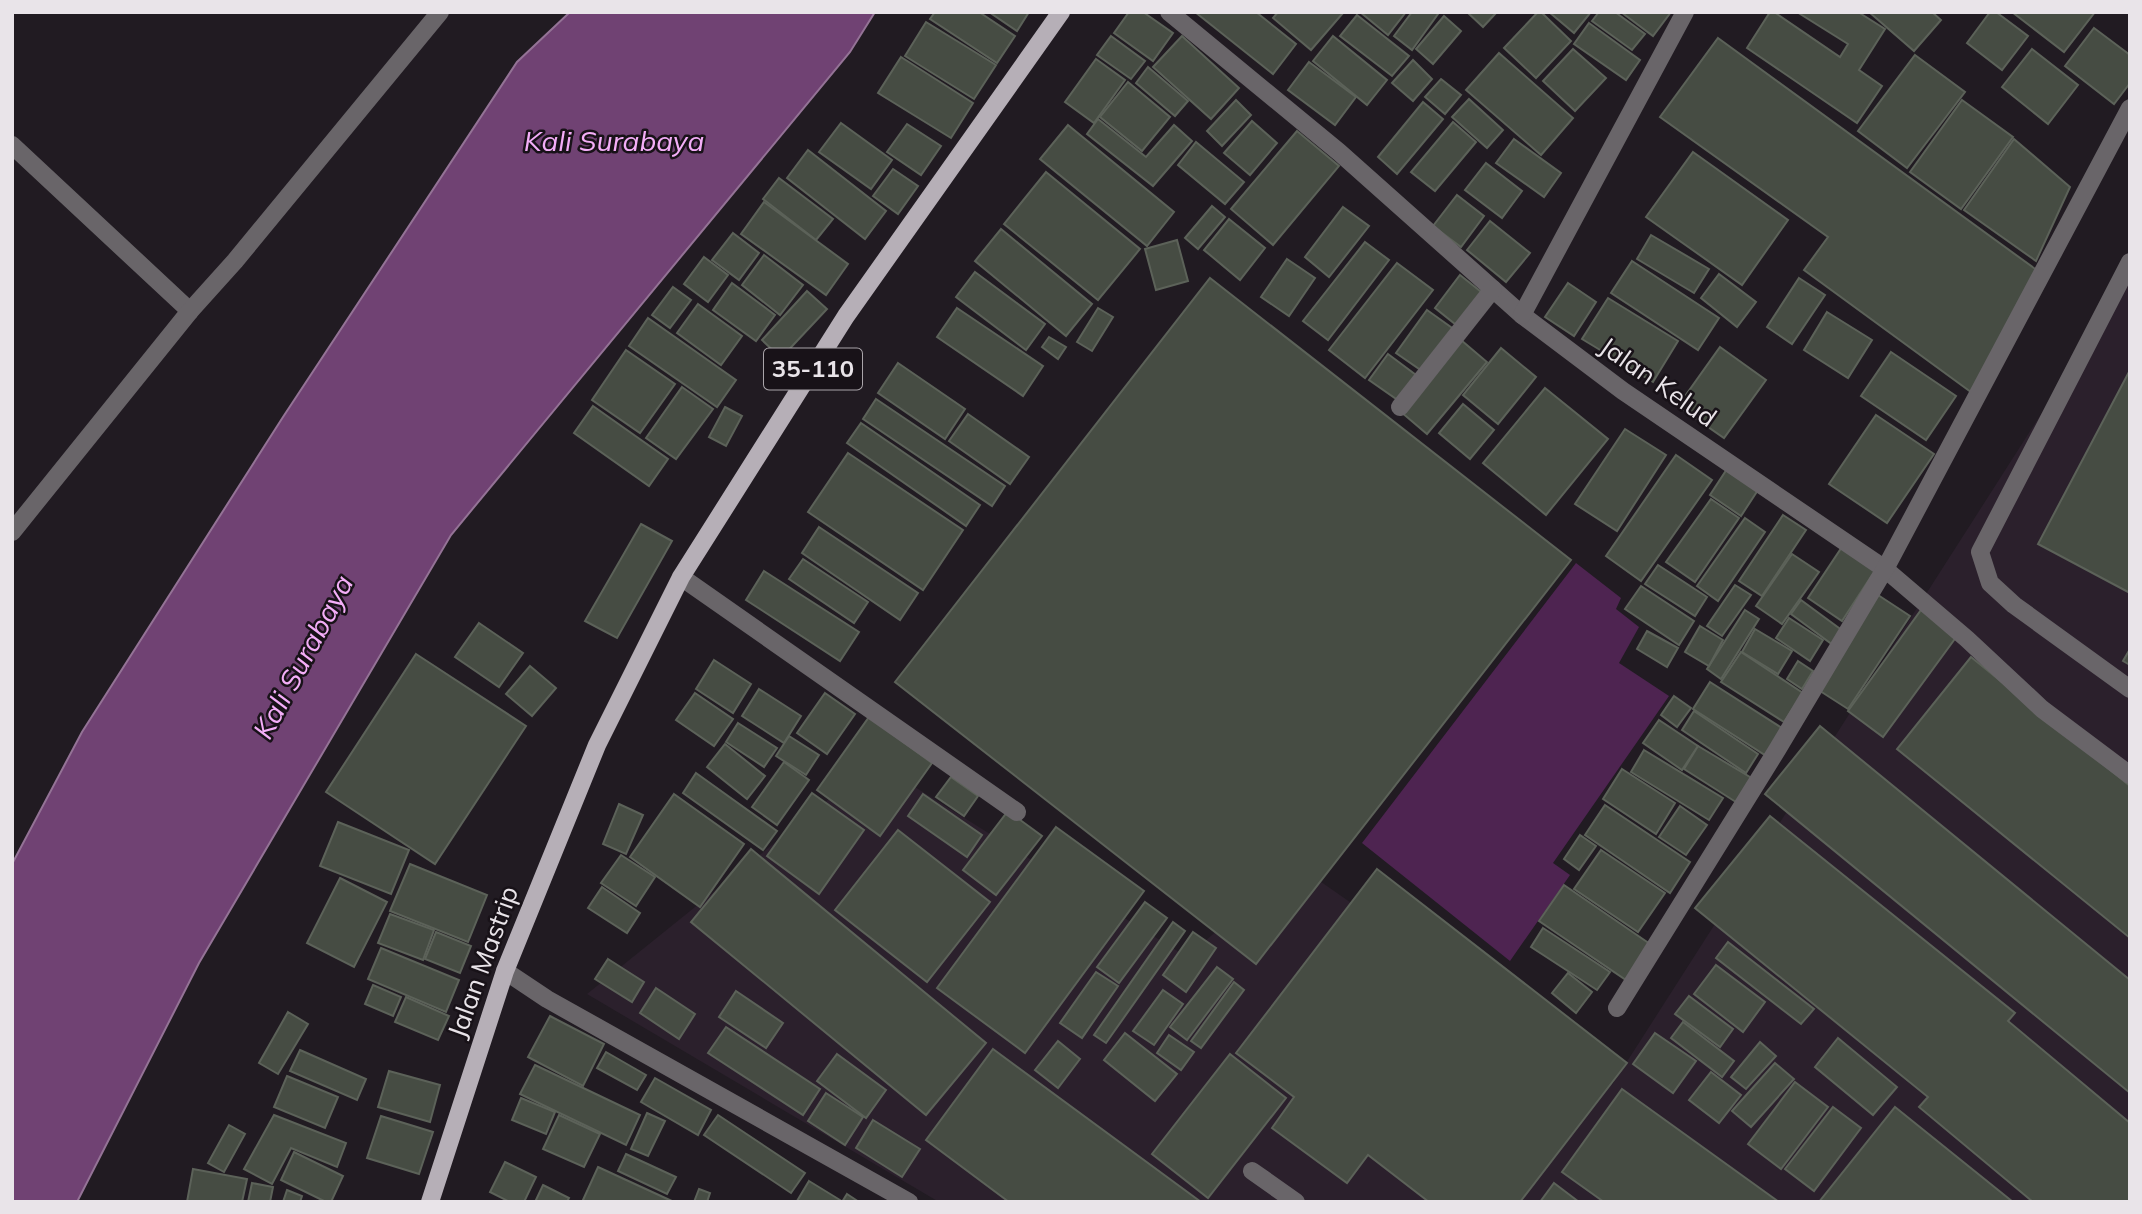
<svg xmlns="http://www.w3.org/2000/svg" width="2142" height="1214" font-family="Mulish,sans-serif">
<rect width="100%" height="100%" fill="#211b22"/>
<path fill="#2b202c" d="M2130,275v927h-1191l-352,-208 288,-232 312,195 107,-94 318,222z"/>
<path fill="#4e2451" d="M1576,563l45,35 -5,11 23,18 -20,36 50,33 -116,167 17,12 -60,86 -148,-118z"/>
<path fill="#704273" stroke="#947396" stroke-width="2" d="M570,12h305l-25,40 -399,483 -252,428 -122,239h-65v-338l70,-132 201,-315 234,-355z"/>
<g fill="#464c43" stroke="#5c6259" stroke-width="2">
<path d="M935,12h44l36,24 -18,27 -67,-44z"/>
<path d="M989,12h40l-12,19z"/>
<path d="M1129,12h14l30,21 -20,28 -39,-28z"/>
<path d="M1195,12h61l40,32 -23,30z"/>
<path d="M1278,12h63l2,1 -32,37 -38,-32z"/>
<path d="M1360,12h46l-18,23z"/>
<path d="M1412,12h23l3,2 -26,36 -18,-14z"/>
<path d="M1467,12h30l-14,15z"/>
<path d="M1538,12h3l30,29 -35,37 -32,-30z"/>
<path d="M1549,12h42l-17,21z"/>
<path d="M1599,12h16l30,22 -13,16 -40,-29z"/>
<path d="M1621,12h50l-18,24z"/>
<path d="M1770,12h4l66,45 8,-13 -51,-32h61l27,17 -26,41 23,16 -25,37 -110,-75z"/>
<path d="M1869,12h63l9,8 -27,31z"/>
<path d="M1990,12h6l32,24 -26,34 -35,-27z"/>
<path d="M2012,12h83l-31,40z"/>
<path d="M1357,15l52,41 -17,20 -52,-40z"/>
<path d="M1444,16l17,15 -28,33 -17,-15z"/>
<path d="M926,22l70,43 -22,34 -69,-43z"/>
<path d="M1589,23l51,37 -14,20 -52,-36z"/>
<path d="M2094,28l36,27v28l-16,21 -49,-38z"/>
<path d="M1111,36l34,25 -14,18 -34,-24z"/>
<path d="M1182,36l57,52 -28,31 -58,-52z"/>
<path d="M1333,36l54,44 -20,25 -54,-44z"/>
<path d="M1718,38l320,233 -63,124 -171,-125 24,-33 -168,-120z"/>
<path d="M1573,49l33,29 -31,33 -32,-30z"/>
<path d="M2032,49l46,36 -30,39 -46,-37z"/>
<path d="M1499,53l74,65 -32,37 -75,-65z"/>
<path d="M1915,55l50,37 -58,76 -49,-37z"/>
<path d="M901,57l72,46 -22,35 -73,-45z"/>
<path d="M1096,59l29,21 -31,43 -29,-21z"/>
<path d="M1413,60l19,19 -19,22 -21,-18z"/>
<path d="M1309,62l47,35 -21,28 -47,-35z"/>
<path d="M1148,67l40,34 -13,15 -39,-33z"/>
<path d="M1441,79l20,16 -16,19 -20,-17z"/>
<path d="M1128,82l42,35 -28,34 -42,-34z"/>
<path d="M1469,99l34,31 -16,18 -35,-31z"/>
<path d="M1236,100l15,15 -29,31 -15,-15z"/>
<path d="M1962,100l51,37 -52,72 -51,-37z"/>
<path d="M1423,102l20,17 -46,55 -19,-17z"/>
<path d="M1098,119l48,38 28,-32 18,16 -39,45 -66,-52z"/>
<path d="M1252,121l25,22 -27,32 -26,-22z"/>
<path d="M1453,122l23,20 -41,49 -24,-19z"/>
<path d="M841,123l51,37 -21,29 -52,-37z"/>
<path d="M907,124l34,22 -20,29 -34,-23z"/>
<path d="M1068,125l106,87 -27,34 -107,-87z"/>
<path d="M1297,131l42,35 -66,79 -42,-36z"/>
<path d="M1514,139l47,34 -17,24 -48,-34z"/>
<path d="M2014,139l56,48 -34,74 -72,-51z"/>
<path d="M1196,142l48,40 -19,22 -47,-39z"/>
<path d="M808,150l78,61 -21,28 -78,-61z"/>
<path d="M1693,152l95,68 -46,65 -96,-68z"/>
<path d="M1486,163l36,28 -20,27 -37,-28z"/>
<path d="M893,169l25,17 -20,28 -25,-18z"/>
<path d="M1046,172l94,77 -42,51 -94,-76z"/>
<path d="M779,178l54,41 -17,21 -53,-41z"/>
<path d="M1457,195l27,21 -23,31 -28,-21z"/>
<path d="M764,202l84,62 -22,31 -85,-61z"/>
<path d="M1212,206l13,11 -27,32 -13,-11z"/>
<path d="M1343,207l26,19 -40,51 -24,-20z"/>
<path d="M1229,219l36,29 -25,32 -36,-30z"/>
<path d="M1490,221l40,32 -24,29 -39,-32z"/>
<path d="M1001,229l91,75 -26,32 -91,-75z"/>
<path d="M733,233l26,20 -20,27 -27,-20z"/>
<path d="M1651,235l58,34 -15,24 -57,-34z"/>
<path d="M1177,240l11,41 -32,9 -11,-41z"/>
<path d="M1365,242l24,18 -61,80 -25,-19z"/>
<path d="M764,255l39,30 -23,30 -38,-30z"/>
<path d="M704,257l24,18 -20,27 -24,-18z"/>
<path d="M1287,259l28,19 -26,38 -28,-19z"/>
<path d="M1632,261l87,57 -21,32 -87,-57z"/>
<path d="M1397,263l36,27 -68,88 -36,-28z"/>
<path d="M975,272l70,52 -19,26 -70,-53z"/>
<path d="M1719,274l37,28 -19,25 -36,-29z"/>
<path d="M1460,275l25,20 -25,33 -25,-20z"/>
<path d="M1210,278l361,282 -315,404 -361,-282z"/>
<path d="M1799,278l26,17 -33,49 -25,-17z"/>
<path d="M732,283l43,32 -19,26 -43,-31z"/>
<path d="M1568,283l28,19 -22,34 -29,-19z"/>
<path d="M673,287l18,13 -21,28 -18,-13z"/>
<path d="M807,291l20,18 -46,49 -19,-18z"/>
<path d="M1608,298l70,43 -25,41 -71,-43z"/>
<path d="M698,304l44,32 -21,29 -44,-32z"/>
<path d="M957,308l86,58 -20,30 -86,-59z"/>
<path d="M1098,308l15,9 -21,34 -15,-9z"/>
<path d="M1427,310l28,20 -30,43 -29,-20z"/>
<path d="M1827,312l45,28 -24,38 -44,-28z"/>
<path d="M648,318l88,62 -19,27 -88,-61z"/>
<path d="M1049,337l17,10 -8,12 -16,-12z"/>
<path d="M1461,340l26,22 -60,72 -26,-22z"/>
<path d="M1720,347l46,33 -42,58 -46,-32z"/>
<path d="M1501,348l35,29 -38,47 -35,-29z"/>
<path d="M626,350l49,34 -35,49 -48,-33z"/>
<path d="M1891,352l65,44 -30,44 -65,-44z"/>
<path d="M1388,354l32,24 -18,25 -33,-23z"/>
<path d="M898,363l67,46 -20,30 -67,-46z"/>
<path d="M2130,370v223l-92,-49z"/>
<path d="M682,387l31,22 -37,50 -30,-21z"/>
<path d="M1545,388l63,51 -62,76 -63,-52z"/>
<path d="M876,399l129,87 -13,20 -129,-87z"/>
<path d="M1463,404l31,26 -24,29 -31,-26z"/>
<path d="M593,406l75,53 -19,27 -75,-53z"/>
<path d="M725,407l17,9 -16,30 -17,-9z"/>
<path d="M968,414l61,43 -19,27 -61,-43z"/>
<path d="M1876,415l58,39 -47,69 -58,-39z"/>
<path d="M861,423l119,82 -14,21 -119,-83z"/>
<path d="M1625,429l41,26 -49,76 -42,-27z"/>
<path d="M848,453l115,77 -40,60 -115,-78z"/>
<path d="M1676,455l36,25 -71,101 -35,-25z"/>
<path d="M1727,469l31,21 -17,26 -31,-21z"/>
<path d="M1711,499l28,19 -44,64 -29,-20z"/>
<path d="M1783,515l23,15 -44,66 -23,-15z"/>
<path d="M1745,518l20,14 -47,69 -21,-15z"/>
<path d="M641,524l31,17 -55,97 -32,-17z"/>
<path d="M819,527l99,66 -18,27 -98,-67z"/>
<path d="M1842,547l34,22 -34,52 -34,-23z"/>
<path d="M1792,554l27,18 -37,52 -26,-18z"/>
<path d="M803,559l65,43 -14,21 -65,-44z"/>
<path d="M1658,565l49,32 -12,19 -50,-32z"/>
<path d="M764,571l95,61 -19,29 -94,-61z"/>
<path d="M1735,585l16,10 -29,41 -15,-10z"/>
<path d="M1641,586l53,35 -15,24 -54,-36z"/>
<path d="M1878,595l32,21 -62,93 -31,-20z"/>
<path d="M1801,600l42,31 -10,14 -42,-31z"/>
<path d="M1745,610l14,9 -38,60 -14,-10z"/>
<path d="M1921,610l36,26 -74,101 -35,-26z"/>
<path d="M1789,618l34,22 -13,21 -34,-23z"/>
<path d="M479,623l44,30 -24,34 -44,-30z"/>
<path d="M1700,626l23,14 -14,26 -24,-14z"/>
<path d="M1755,629l37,22 -14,23 -36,-22z"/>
<path d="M1647,631l31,17 -11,19 -30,-18z"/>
<path d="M2130,649v16l-7,-4z"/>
<path d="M1741,652l62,41 -19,29 -63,-40z"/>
<path d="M416,654l110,72 -91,138 -109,-72z"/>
<path d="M1971,657l159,129v152l-233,-189z"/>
<path d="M714,660l37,24 -18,29 -37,-24z"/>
<path d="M1798,661l15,10 -11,18 -15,-10z"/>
<path d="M530,666l26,22 -24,28 -26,-22z"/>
<path d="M1710,682l75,48 -17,27 -75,-48z"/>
<path d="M759,689l42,27 -17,27 -42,-27z"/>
<path d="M695,693l38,26 -19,27 -38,-26z"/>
<path d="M825,693l30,21 -28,40 -30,-21z"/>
<path d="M1674,696l17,12 -14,19 -16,-12z"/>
<path d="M1694,711l64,43 -12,19 -64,-43z"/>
<path d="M869,717l63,46 -52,73 -63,-46z"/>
<path d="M1659,720l39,26 -16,24 -39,-27z"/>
<path d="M738,723l39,25 -13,19 -38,-25z"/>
<path d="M1820,726l310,254v113l-365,-299z"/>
<path d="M789,736l30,19 -13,20 -30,-19z"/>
<path d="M725,744l40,32 -18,23 -40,-32z"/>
<path d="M1698,746l57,34 -16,24 -55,-35z"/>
<path d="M1644,750l79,48 -14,22 -78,-48z"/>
<path d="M784,762l25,18 -32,45 -25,-18z"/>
<path d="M1622,769l53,34 -19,31 -53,-35z"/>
<path d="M696,773l81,58 -14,19 -80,-57z"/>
<path d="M951,777l27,19 -14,20 -28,-19z"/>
<path d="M812,793l52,37 -45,64 -52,-38z"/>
<path d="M674,794l70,50 -44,63 -70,-50z"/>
<path d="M923,794l59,41 -15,22 -59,-41z"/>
<path d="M619,804l24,11 -17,39 -23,-10z"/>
<path d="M1605,805l85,57 -20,31 -85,-58z"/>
<path d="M1680,806l27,19 -21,30 -27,-18z"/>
<path d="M1008,811l34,25 -46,59 -33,-25z"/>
<path d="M1770,816l245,197 -7,8 122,102v79h-97l-114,-95 9,-10 -233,-189z"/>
<path d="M338,822l71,28 -18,44 -71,-28z"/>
<path d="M1056,827l88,64 -119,162 -88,-65z"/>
<path d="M898,830l92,72 -63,80 -92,-72z"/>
<path d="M1580,835l16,11 -17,24 -15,-11z"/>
<path d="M751,849l235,194 -60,72 -235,-193z"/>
<path d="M1601,850l64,43 -27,39 -64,-43z"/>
<path d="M621,855l34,22 -19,29 -35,-23z"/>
<path d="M410,864l77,31 -19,47 -78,-31z"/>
<path d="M1377,869l250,194 -107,139h-91l-61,-47 -21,28 -75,-55 22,-31 -58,-44z"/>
<path d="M340,878l47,24 -33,65 -47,-24z"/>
<path d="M1564,885l86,59 -24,36 -87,-59z"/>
<path d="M602,887l38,26 -13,20 -39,-25z"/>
<path d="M1145,902l22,16 -48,65 -22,-16z"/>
<path d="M390,914l44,16 -11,30 -45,-17z"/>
<path d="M1173,922l12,9 -79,112 -12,-8z"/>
<path d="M1543,928l67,44 -13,18 -66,-43z"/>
<path d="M436,932l35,14 -11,27 -35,-14z"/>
<path d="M1193,932l23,16 -30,44 -23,-17z"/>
<path d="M1728,942l86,67 -13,15 -85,-66z"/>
<path d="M381,948l78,32 -13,32 -78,-33z"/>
<path d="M608,959l36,23 -12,20 -37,-23z"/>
<path d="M1716,965l49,37 -22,30 -49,-38z"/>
<path d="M1217,967l16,12 -46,61 -17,-13z"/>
<path d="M1096,972l22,14 -36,52 -22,-15z"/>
<path d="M1568,973l24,19 -16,21 -24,-20z"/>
<path d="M1234,982l10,8 -43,58 -10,-7z"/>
<path d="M373,985l28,12 -8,19 -28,-12z"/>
<path d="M656,988l39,26 -16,25 -39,-26z"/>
<path d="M1163,990l20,14 -29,41 -21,-14z"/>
<path d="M736,991l47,32 -17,25 -47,-31z"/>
<path d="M1689,996l44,33 -13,18 -45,-33z"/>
<path d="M406,997l43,19 -11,24 -43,-18z"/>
<path d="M288,1012l20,12 -30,50 -19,-11z"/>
<path d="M550,1016l54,28 -21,42 -55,-29z"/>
<path d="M1683,1022l51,39 -12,16 -51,-39z"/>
<path d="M726,1027l94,62 -17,26 -95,-62z"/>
<path d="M1125,1033l52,41 -22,27 -51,-41z"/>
<path d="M1655,1033l41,28 -23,32 -40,-29z"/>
<path d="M1169,1035l25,17 -13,18 -24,-17z"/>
<path d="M1838,1038l59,49 -24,28 -58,-48z"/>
<path d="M1058,1041l22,18 -22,29 -23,-18z"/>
<path d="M1760,1042l16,14 -30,33 -15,-12z"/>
<path d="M993,1049l208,153h-192l-83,-62z"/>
<path d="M300,1050l66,29 -9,21 -67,-29z"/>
<path d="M606,1052l40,23 -9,15 -40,-22z"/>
<path d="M837,1054l49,36 -20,28 -49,-37z"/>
<path d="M1230,1054l56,44 -78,100 -56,-44z"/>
<path d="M1775,1063l19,16 -43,48 -19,-16z"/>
<path d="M535,1065l105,50 -14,30 -106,-51z"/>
<path d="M389,1071l51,14 -10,37 -52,-15z"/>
<path d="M1711,1072l30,23 -22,28 -30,-23z"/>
<path d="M287,1076l51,21 -13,31 -51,-21z"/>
<path d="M655,1078l56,32 -13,25 -57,-33z"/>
<path d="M1795,1082l33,25 -47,62 -33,-25z"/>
<path d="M1622,1089l157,113h-175l-42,-30z"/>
<path d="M826,1093l37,24 -18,28 -37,-24z"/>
<path d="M521,1098l34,14 -9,22 -34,-14z"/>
<path d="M1833,1107l28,21 -47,63 -29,-22z"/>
<path d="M1895,1107l118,95h-194z"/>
<path d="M647,1113l18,8 -17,35 -17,-7z"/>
<path d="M274,1115l72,28 -9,24 -46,-19 -19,36 -28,-15z"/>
<path d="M559,1115l41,19 -16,33 -41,-18z"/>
<path d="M718,1115l87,58 -14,20 -87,-58z"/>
<path d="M381,1116l52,16 -14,42 -52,-16z"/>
<path d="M873,1120l47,29 -18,28 -46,-29z"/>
<path d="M229,1125l16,9 -21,38 -16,-9z"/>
<path d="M294,1152l49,24 -12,26h-5l-45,-22z"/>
<path d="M626,1154l50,23 -9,17 -49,-23z"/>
<path d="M505,1162l31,15 -12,25h-14l-20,-10z"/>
<path d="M598,1167l76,35h-88l-3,-2z"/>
<path d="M193,1169l54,10 -5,23h-55z"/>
<path d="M809,1181l31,19 -1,2 -42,-1z"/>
<path d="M252,1183l21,4 -3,15h-22z"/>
<path d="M1554,1183l25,19h-39z"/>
<path d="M543,1185l26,13 -2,4h-32z"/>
<path d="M699,1189l11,4 -3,9h-13z"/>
<path d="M287,1190l15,6 -2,6h-17z"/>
<path d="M847,1194l12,8h-17z"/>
</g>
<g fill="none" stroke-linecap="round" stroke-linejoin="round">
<g stroke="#696569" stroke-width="18">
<path d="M1169,12l170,140 183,163 101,76 262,178 82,70 75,70 88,66"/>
<path d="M12,145l178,166"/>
<path d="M2130,262l-150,290 10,31 24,22 116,84"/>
<path d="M1522,315l163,-303"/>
<path d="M1400,407l93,-118"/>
<path d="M12,532l178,-221 45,-50 205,-249"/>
<path d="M681,577l336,235"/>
<path d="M505,971l42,28 362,203"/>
<path d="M1617,1008l160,-258 108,-181 245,-461"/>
<path d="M1252,1171l44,31"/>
</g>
<path stroke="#b6afb7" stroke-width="18" d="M430,1202l75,-231 92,-226 84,-168 165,-261 215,-304"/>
</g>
<g text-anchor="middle" stroke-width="5" stroke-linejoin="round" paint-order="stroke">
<rect fill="#181218" stroke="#aaa5aa" stroke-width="2" x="764" y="348.5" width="98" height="41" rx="5"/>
<g font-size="24" font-weight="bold" fill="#e9e4e9">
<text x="813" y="377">35-110</text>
</g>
<g font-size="26" fill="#e9e4e9" stroke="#181218">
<text transform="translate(1658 382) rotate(35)" y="9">Jalan Kelud</text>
<text transform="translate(483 962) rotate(-70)" y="9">Jalan Mastrip</text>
</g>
<g font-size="28" font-style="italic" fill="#f4aef8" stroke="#181218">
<text x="614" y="151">Kali Surabaya</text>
<text transform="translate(303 657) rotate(-62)" y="10">Kali Surabaya</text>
</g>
</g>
<rect width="2142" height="1214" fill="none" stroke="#e9e4e9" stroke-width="28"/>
</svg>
